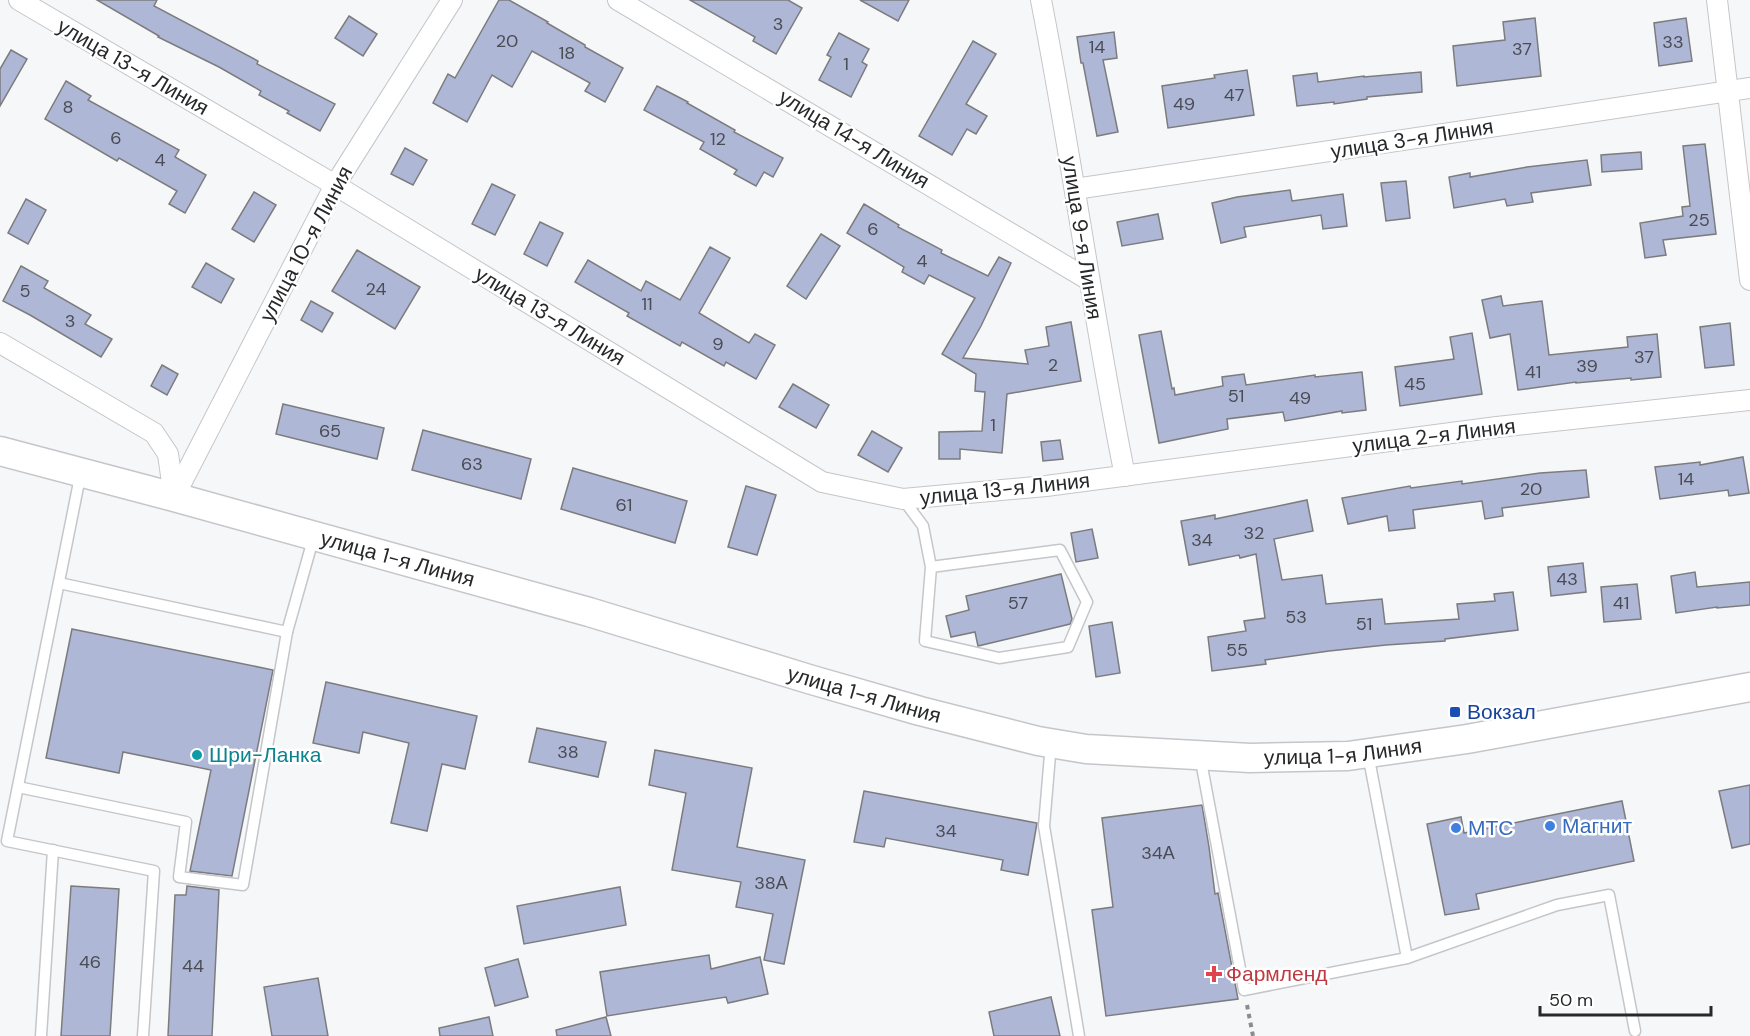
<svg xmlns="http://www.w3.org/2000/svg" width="1750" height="1036" font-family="'DM Sans',sans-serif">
<rect width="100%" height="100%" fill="#f6f7f9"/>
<g fill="#afb7d6" stroke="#7c7c7f" stroke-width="1.5">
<path d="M97,0h60l-3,6 104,55 -1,3 78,40 -15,27 -33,-18 2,-2 -30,-16 2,-4 -42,-24 -61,-30 1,-1z"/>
<path d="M499,0h10l39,22 -1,1 38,22v2l38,21 -18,34 -20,-11 5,-8 -58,-32 -20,36 -20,-12 -25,47 -34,-19 15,-29 7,4z"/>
<path d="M690,0h98l14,8 -26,46 -23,-13 2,-4z"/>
<path d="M860,0h49l-11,21z"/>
<path d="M349,16l28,18 -14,22 -28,-18z"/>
<path d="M1535,18l6,58 -84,10 -4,-40 52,-6 -2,-18z"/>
<path d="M1686,18l6,43 -33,5 -5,-43z"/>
<path d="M1114,32l3,26 -14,2 15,72 -21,4 -14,-73h-2l-4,-26z"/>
<path d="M839,33l30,16 -7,13 5,3 -16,32 -32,-17 12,-23 -4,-2z"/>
<path d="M973,41l23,13 -30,50 21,12 -11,18 -9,-5 -15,26 -33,-19z"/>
<path d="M11,50l16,9 -27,47v-37z"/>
<path d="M1247,70l7,45 -86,13 -6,-42 53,-8 -1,-3z"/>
<path d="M1421,72l1,20 -55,5v2l-33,5v-2l-37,4 -4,-30 24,-3 1,9 46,-6v1z"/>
<path d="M66,81l25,15 -3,4 91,50 -4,7 31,18 -21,38 -16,-9 8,-13 -58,-33 -2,3 -72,-42z"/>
<path d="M657,86l31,16 -1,1 48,27 -1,2 49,26 -10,19 -9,-5 -8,14 -22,-12 3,-4 -37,-21 4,-7 -60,-32z"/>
<path d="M1705,144l11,90 -53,6 3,15 -21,3 -5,-35 43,-7 -1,-9 8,-1 -7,-60z"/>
<path d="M405,148l22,12 -14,25 -22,-11z"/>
<path d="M1641,152l1,17 -40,3 -1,-17z"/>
<path d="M1587,160l4,25 -60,8 2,9 -26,4 -2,-7 -51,9 -5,-31 21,-4v4l57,-10z"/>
<path d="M1406,181l4,37 -24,3 -5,-38z"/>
<path d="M492,184l23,11 -20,40 -23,-11z"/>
<path d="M1290,190l2,11 51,-7 4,32 -24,3 -2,-14 -77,12 2,10 -25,6 -9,-40 25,-6z"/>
<path d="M254,192l22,13 -22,37 -22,-13z"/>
<path d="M26,199l20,11 -18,34 -20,-11z"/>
<path d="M864,204l35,21 -1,2 44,23 -1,3 47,23 11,-19 12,6 -30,63 -18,32 65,6 -3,-14 24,-4 -3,-19 25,-5 10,59 -74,13 -5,59 -42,-4v10h-21v-27l43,-1 3,-39 -10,-1 1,-17 -34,-20 33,-56 -46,-23 -5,9 -22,-12 2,-5 -57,-34z"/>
<path d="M1158,214l5,25 -41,7 -5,-24z"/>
<path d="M540,222l23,11 -16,33 -23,-12z"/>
<path d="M821,234l19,12 -34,53 -19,-13z"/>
<path d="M710,247l20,11 -31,55 50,30 6,-9 20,11 -19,34 -30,-17 -2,4 -42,-24 -2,4 -53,-30 2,-3 -54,-31 13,-22 53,31 5,-10 34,19z"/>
<path d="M357,250l63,37 -25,42 -63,-38z"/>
<path d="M206,263l28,16 -13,24 -29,-16z"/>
<path d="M21,266l27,15 -4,7 47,27 -6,9 27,15 -11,18 -71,-42 -27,-14z"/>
<path d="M1501,296l2,10 39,-5 7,54 79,-8 -1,-10 30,-3 4,43 -30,3v-2l-55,5v-1l-58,8 -8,-56 -20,4 -8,-38z"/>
<path d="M311,301l22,12 -11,19 -21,-12z"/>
<path d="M1730,323l4,42 -29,3 -5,-41z"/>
<path d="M1161,331l11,58 2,-1 1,7 48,-9 -1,-9 22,-3 2,11 69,-10v2l47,-5 4,38 -24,3v-2l-57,10 -2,-9 -56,7 1,10 -69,14 -20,-108z"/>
<path d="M1472,333l10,61 -82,12 -5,-39 59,-8 -4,-22z"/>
<path d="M162,365l16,9 -11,21 -16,-9z"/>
<path d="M793,384l36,21 -13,23 -37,-21z"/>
<path d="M283,404l101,24 -7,31 -101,-25z"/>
<path d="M423,430l108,29 -10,40 -109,-29z"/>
<path d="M872,431l30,17 -14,24 -30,-17z"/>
<path d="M1060,440l3,19 -20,2 -2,-19z"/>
<path d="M1743,457l6,36 -20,3 -1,-6 -68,9 -5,-32 45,-5v3z"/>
<path d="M573,468l114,33 -12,42 -114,-34z"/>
<path d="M1586,470l3,27 -87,11 1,8 -18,3 -3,-18 -69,9 2,18 -26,3 -2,-15 -39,8 -6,-26 68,-12 1,2 51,-7v3l78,-11z"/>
<path d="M746,486l30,9 -19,60 -29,-8z"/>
<path d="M1307,500l6,31 -39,8 8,41 40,-5 4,29 56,-5 3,25 74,-5 -2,-15 38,-3 -1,-7 19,-2 5,38 -73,9v2l-59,4 -57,6 -64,9 1,4 -54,7 -4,-34 38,-6 -2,-10 21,-3 -9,-64 -16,4 -1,-3 -50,10 -8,-44 34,-6v4z"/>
<path d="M1092,529l6,29 -22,4 -5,-29z"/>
<path d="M1583,563l3,29 -35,4 -3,-29z"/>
<path d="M1695,572l2,15 53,-5v23l-33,3v-1l-41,6 -5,-37z"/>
<path d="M1061,574l11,45 -2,5 -92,22 -3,-14 -24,5 -5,-21 23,-6 -3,-14z"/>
<path d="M1637,584l4,35 -37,3 -3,-35z"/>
<path d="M1112,622l8,51 -24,4 -7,-51z"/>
<path d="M72,629l201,41 -41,206 -42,-5 21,-101 -88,-18 -4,21 -73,-15z"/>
<path d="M326,682l151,34 -12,53 -23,-5 -15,67 -36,-8 18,-80 -46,-11 -4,21 -46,-10z"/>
<path d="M537,728l69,14 -8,35 -69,-15z"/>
<path d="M655,750l97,18 -15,79 68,13 -21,104 -20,-4 9,-46 -37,-7 5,-25 -69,-12 14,-77 -37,-8z"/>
<path d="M1750,785v59l-18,4 -13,-57z"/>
<path d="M864,791l173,32 -9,52 -27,-5 2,-10 -117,-22 -2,9 -30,-5z"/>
<path d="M1622,801l12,60 -158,33 3,15 -34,6 -18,-91 34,-7 3,16z"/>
<path d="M1202,805l7,42 6,47 3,-1 20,106 -132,17 -14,-106 21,-3 -11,-89z"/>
<path d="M71,886l48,3 -9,147h-49z"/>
<path d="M187,886l32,4 -7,146h-44l7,-141h11z"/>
<path d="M620,887l6,38 -102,19 -7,-38z"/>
<path d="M709,955l2,14 49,-12 8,37 -40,9 -2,-6 -119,19 -7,-44z"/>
<path d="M518,959l10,38 -33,9 -10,-38z"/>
<path d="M318,978l10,58h-56l-8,-49z"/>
<path d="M1051,997l9,39h-66l-5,-24z"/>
<path d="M489,1017l4,19h-53l-1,-8z"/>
<path d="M606,1017l5,19h-54l-1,-6z"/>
</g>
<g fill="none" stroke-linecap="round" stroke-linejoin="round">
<defs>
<g id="service">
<path d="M81,472l-74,369 147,30 -11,165"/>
<path d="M903,499l20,27 8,41 -6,74 74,17 69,-11 19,-45 -27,-52 -129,17"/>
<path d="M59,583l228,49"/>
<path d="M1051,743l-7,83 35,210"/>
<path d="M1200,756l44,234 163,-32 -39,-204"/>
<path d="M18,787l168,35 -7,55 64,8 44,-253 27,-96"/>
<path d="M1407,958l150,-53 52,-10 26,136"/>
<path d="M41,1036l12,-186"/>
</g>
<g id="minor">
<path d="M19,0l316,185 487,297 81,17 143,-13 451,-59 253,-27"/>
<path d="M618,0l471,280"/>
<path d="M1041,0c31,158 52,318 84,476"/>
<path d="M1717,0l33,280"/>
<path d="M1075,189l675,-101"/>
<path d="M0,343l154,90 14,21 6,43"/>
<path d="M174,497l161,-312 117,-185"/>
</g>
<g id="secondary">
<path id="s1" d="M0,451l174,46 415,115 223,68 108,31 118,30 48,8 164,9 98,-2 119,-17 283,-52"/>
</g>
</defs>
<use href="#service" stroke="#c5c6c9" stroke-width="13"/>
<use href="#minor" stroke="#c5c6c9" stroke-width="22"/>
<use href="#secondary" stroke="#c5c6c9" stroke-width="31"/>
<path stroke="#8b8c8e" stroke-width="4" stroke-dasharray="4.5 4.5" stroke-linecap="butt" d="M1247,1005l6,31"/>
<use href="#service" stroke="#fff" stroke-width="10"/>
<use href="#minor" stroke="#fff" stroke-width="20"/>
<use href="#secondary" stroke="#fff" stroke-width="28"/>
</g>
<rect fill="#1a4fb4" stroke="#fff" stroke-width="2" x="1449" y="706" width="12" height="12" rx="3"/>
<circle fill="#0f9aa8" stroke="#fff" stroke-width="2" cx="197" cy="755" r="6"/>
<g fill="#3f7fe0" stroke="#fff" stroke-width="2">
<circle cx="1550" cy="826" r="6"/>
<circle cx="1456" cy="828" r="6"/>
</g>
<path fill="#e0444e" stroke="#fff" stroke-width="2" d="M1211 965h6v6h6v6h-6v6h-6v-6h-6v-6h6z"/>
<g text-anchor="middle" stroke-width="5" stroke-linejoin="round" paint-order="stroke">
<g font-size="18" fill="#494c54">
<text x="778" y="30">3</text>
<text x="507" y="47">20</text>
<text x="1673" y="48">33</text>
<text x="1097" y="53">14</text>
<text x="1522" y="55">37</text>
<text x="567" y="59">18</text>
<text x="846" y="70">1</text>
<text x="1234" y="101">47</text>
<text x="1184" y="110">49</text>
<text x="68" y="113">8</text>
<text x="116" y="144">6</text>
<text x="718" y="145">12</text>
<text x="160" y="166">4</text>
<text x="1699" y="226">25</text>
<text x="873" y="235">6</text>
<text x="922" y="267">4</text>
<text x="376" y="295">24</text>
<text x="25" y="297">5</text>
<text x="647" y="310">11</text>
<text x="70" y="327">3</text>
<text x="718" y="350">9</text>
<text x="1644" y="363">37</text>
<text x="1053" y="371">2</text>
<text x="1587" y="372">39</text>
<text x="1533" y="378">41</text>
<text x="1415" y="390">45</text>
<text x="1236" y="402">51</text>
<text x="1300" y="404">49</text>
<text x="993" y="431">1</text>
<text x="330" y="437">65</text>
<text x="472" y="470">63</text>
<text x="1686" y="485">14</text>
<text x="1531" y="495">20</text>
<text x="624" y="511">61</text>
<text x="1254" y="539">32</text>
<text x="1202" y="546">34</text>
<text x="1567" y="585">43</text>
<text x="1018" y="609">57</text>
<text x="1621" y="609">41</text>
<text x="1296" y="623">53</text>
<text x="1364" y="630">51</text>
<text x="1237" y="656">55</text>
<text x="568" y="758">38</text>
<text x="946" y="837">34</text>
<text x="1158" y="859">34А</text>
<text x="771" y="889">38А</text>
<text x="90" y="968">46</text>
<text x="193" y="972">44</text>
</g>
<g font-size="21" fill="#272829" stroke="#fff">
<text transform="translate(133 67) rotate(30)" y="7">улица 13-я Линия</text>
<text transform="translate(854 139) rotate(31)" y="7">улица 14-я Линия</text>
<text transform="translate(1412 139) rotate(-9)" y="7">улица 3-я Линия</text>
<text transform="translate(1082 238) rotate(81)" y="7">улица 9-я Линия</text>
<text transform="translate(306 244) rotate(-62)" y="7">улица 10-я Линия</text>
<text transform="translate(550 316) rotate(31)" y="7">улица 13-я Линия</text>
<text transform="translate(1434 436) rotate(-7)" y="7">улица 2-я Линия</text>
<text transform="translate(1005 489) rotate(-6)" y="7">улица 13-я Линия</text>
<text dy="7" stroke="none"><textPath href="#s1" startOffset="412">улица 1-я Линия</textPath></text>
<text dy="7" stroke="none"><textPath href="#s1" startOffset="898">улица 1-я Линия</textPath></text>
<text dy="7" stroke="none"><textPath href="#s1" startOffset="1384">улица 1-я Линия</textPath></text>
</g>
<g font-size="21" fill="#164399" stroke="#fff" text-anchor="start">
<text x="1467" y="719">Вокзал</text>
</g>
<g font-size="21" fill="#0d838f" stroke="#fff" text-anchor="start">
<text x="209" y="762">Шри-Ланка</text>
</g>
<g font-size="21" fill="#366cbe" stroke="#fff" text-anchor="start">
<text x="1562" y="833">Магнит</text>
<text x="1468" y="835">МТС</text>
</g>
<g font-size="21" fill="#be3a42" stroke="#fff" text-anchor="start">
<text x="1226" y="981">Фармленд</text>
</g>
</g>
<path d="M1540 1006v9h171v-9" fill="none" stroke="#272829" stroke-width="3"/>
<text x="1549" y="1006" font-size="18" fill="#272829" stroke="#ffffff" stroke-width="4.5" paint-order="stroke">50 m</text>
</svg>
